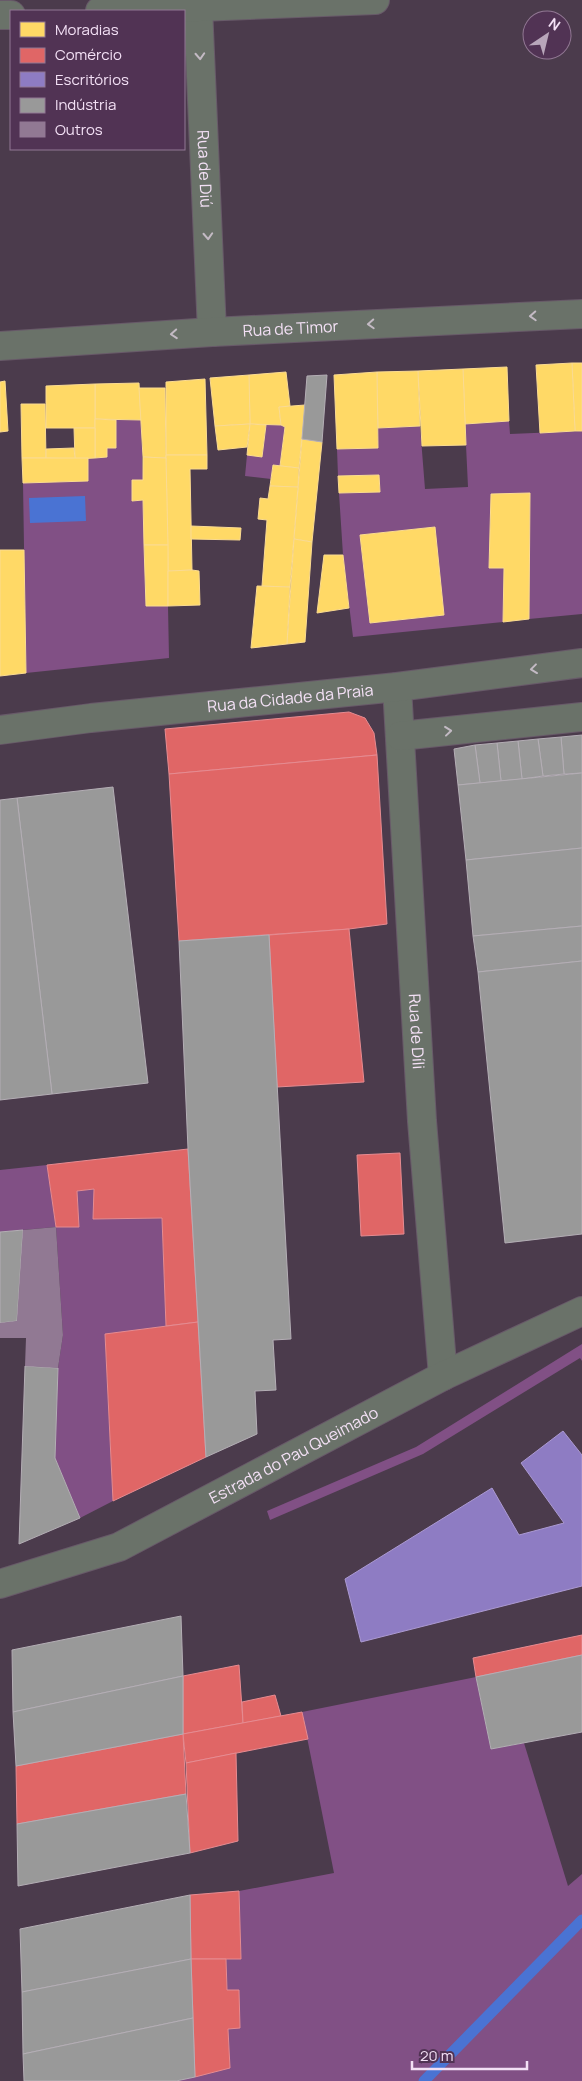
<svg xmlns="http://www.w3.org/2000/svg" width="582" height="2081" font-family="Manrope,sans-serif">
<rect width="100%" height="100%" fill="#4b3b4c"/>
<g fill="#815085" fill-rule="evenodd">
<path d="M116,420h25l2,60h-11l1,21 10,-1 3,106h22l1,52 -143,15 -3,-190 65,-2v-23l18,-1 1,-9h9z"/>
<path d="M509,421l1,13 72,-3v183l-53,5 1,-125h-39l-2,74h15l-1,54 -150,15 -10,-82 -4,-62 41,-1 -2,-17 -40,1 -1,-27 41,-1v-20l42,-2 5,63 43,-2 -3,-63zM434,527l10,88 -74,8 -10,-88z"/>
<path d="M266,425h15l4,2 -5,39 -7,-1 -2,14 -26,-3 2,-21 15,2z"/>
<path d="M47,1165l9,62h23l-2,-36 17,-2v30l68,-1 4,108 -61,9 8,166 -33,17 -25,-60 3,-90 5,-33 -7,-108 -56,5v-62z"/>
<path d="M582,1344v17l-2,-3 -157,96 -153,66 -3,-9 149,-64z"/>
<path d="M476,1677l15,72 33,-6 44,143 14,-12v207h-406l54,-14 -2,-38 12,-2 -1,-37h-12l-1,-31h15l-2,-68 95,-18 -32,-161z"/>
</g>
<path fill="#4a73d3" d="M85,496l1,25 -56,2 -1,-25z"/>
<g fill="#ffd966" stroke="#fbdb91">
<path d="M572,363h10v68h-7z"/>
<path d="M572,363l3,68 -35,2 -4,-68z"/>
<path d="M507,367l2,54 -44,3 -2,-55z"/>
<path d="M463,369l3,76 -44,1 -4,-75z"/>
<path d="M418,371l2,55 -42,2 -1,-56z"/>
<path d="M286,372l4,34 -11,1 2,18 -31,-1 -1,-49z"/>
<path d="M377,372l1,76 -41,1 -3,-74z"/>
<path d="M249,375l1,49 -35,2 -5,-48z"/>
<path d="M205,379l2,76h-41v-73z"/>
<path d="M5,381l3,50 -8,1v-50z"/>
<path d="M139,383l2,37 -46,-1v-35z"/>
<path d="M95,384v44h-49v-42z"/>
<path d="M139,388h26l1,70 -23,-1z"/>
<path d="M21,404h24l1,54h-24z"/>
<path d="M305,405l-6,63 -19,-2 5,-39 -4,-2 -2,-18z"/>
<path d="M95,419l21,1v28h-9v9l-12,1z"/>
<path d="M250,424l-3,23 -29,3 -3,-24z"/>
<path d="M250,424l16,1 -4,32 -15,-2z"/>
<path d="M74,428h21v30l-20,1z"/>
<path d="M302,439l20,3 -10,100 -18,-3z"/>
<path d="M74,448l1,11 -29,-1v-9z"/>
<path d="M166,455h41v14h-17l2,101 -24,1z"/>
<path d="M143,457l23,1 2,87h-24l-1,-45 -11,1v-21h11z"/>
<path d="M22,458h66v23l-65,2z"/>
<path d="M273,465l26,3 -1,19 -28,-1z"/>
<path d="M379,475l1,17 -41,1 -1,-17z"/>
<path d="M270,486l28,1 -8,100 -28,-1 5,-66 -9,-1 2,-21 8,1z"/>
<path d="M530,493l-1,126 -26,3 1,-54h-15l2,-74z"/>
<path d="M191,526l50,2 -1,12 -49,-1z"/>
<path d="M435,527l9,88 -74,8 -10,-88z"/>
<path d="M294,539l18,3 -7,100 -18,2z"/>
<path d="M144,545h24v61h-22z"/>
<path d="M0,550h24l2,123 -26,3z"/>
<path d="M324,555h19l6,53 -32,5z"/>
<path d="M192,570l7,1 1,34 -32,1v-35z"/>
<path d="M257,586l33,1 -3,57 -36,4z"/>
</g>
<g fill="#e06666" stroke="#e68b91">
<path d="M349,712l16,6 9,15 3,22 -208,19 -4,-45z"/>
<path d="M377,755l10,169 -38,5 -170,12 -10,-167z"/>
<path d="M349,929l15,153 -87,5 -8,-152z"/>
<path d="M188,1149l10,173 -32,4 -4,-108 -69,1 1,-30 -17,2 2,36h-23l-9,-62z"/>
<path d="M400,1153l4,81 -43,2 -4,-81z"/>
<path d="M198,1322l8,135 -93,44 -8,-167z"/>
<path d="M582,1635v20l-106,22 -3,-19z"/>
<path d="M239,1665l4,58 -60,11v-58z"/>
<path d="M275,1695l6,21 -38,7 -1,-21z"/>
<path d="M302,1712l6,27 -122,24 -3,-29z"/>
<path d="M183,1734l3,60 -169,30 -1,-58z"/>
<path d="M236,1753l2,88 -48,12 -4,-90z"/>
<path d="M239,1891l2,68h-50l-1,-64z"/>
<path d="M191,1959h35l1,31h12l1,38 -12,1 2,39 -35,9z"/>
</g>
<path fill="#8e7cc3" stroke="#ac9ad2" d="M563,1431l19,24v131l-221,56 -16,-63 147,-91 27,47 45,-12 -43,-60z"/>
<g fill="#999" stroke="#b4aeb5">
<path d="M327,375l-5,67 -20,-3 5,-63z"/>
<path d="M582,735v38l-18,1 -3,-37z"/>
<path d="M561,737l3,37 -21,2 -5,-37z"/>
<path d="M538,739l5,37 -21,3 -4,-38z"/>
<path d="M518,741l4,38 -21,2 -4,-38z"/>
<path d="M497,743l4,38 -21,2 -5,-38z"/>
<path d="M475,745l5,38 -22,2 -4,-36z"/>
<path d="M582,773v75l-116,12 -8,-75z"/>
<path d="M113,787l35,296 -96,11 -35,-296z"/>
<path d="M17,798l35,296 -52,6v-300z"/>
<path d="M582,848v78l-109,10 -7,-76z"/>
<path d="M582,926v35l-104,11 -5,-36z"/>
<path d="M269,935l22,404 -18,1 3,50 -21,1 2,43 -51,23 -18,-308 -9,-208z"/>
<path d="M582,961v273l-77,9 -27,-271z"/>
<path d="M23,1230l-6,91 -17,2v-91z"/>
<path d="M25,1366l33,2 -3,90 25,60 -61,26z"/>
<path d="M181,1616l2,60 -170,36 -1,-62z"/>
<path d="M582,1655v77l-91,17 -15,-72z"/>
<path d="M183,1676v58l-167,32 -3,-54z"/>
<path d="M186,1794l4,59 -172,33 -1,-62z"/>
<path d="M190,1895l1,64 -169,33 -2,-63z"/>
<path d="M191,1959l2,59 -170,36 -1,-62z"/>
<path d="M193,2018l2,59 -19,4h-152l-1,-27z"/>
</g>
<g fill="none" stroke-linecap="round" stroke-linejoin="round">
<path stroke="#4a73d3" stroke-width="11" d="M424,2081l158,-161"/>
</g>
<path fill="#917993" d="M56,1227l7,108 -5,33 -33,-2 1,-28h-26v-15l17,-2 6,-91z"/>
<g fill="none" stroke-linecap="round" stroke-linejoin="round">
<defs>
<g id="street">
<path id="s1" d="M198,7l14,325"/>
<path d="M100,11l275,-11"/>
<path d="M0,15h11"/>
<path id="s2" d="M0,346l212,-14 370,-18"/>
<path id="s3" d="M397,687l25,434 21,255"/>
<path id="s4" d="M0,730l91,-12 306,-31 185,-24"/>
<path d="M400,736l182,-19"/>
<path id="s5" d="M0,1584l119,-37 324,-171 139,-65"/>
</g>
</defs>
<use href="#street" stroke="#685a69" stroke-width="30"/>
<use href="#street" stroke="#6a7269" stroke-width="28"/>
</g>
<defs><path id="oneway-chevron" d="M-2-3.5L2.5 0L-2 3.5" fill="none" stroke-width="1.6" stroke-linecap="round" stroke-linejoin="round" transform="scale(1.25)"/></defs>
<g stroke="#c3bac4">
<use href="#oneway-chevron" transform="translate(200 56) rotate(87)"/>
<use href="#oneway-chevron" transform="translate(208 236) rotate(87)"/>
<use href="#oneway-chevron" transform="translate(533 316) rotate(177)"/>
<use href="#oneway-chevron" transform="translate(371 324) rotate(177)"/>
<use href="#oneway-chevron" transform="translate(174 334) rotate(176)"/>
<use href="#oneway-chevron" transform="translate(534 669) rotate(173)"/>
<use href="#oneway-chevron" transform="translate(448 731) rotate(-6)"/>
</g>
<g text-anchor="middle" stroke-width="5" stroke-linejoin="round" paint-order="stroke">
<g font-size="16" fill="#f3e0f5" stroke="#513354">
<text dy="6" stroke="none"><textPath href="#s1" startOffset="162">Rua de Diú</textPath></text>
<text dy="6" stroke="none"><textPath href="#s2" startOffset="291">Rua de Timor</textPath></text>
<text dy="6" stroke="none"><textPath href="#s4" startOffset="292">Rua da Cidade da Praia</textPath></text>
<text dy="6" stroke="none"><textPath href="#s3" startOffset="345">Rua de Díli</textPath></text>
<text dy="6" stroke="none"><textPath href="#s5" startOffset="322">Estrada do Pau Queimado</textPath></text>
</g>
</g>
<rect x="10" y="10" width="175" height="140" fill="#513354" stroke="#927894"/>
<rect x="20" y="22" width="25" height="15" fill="#ffd966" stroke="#927894"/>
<text x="55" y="35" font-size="15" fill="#f3e0f5">Moradias</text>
<rect x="20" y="48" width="25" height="15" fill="#e06666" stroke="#927894"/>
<text x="55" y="60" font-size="15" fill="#f3e0f5">Comércio</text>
<rect x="20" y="72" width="25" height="15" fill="#8e7cc3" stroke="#927894"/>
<text x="55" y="85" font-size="15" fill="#f3e0f5">Escritórios</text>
<rect x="20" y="98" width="25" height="15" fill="#999999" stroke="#927894"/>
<text x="55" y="110" font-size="15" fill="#f3e0f5">Indústria</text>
<rect x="20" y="122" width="25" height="15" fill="#917993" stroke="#927894"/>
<text x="55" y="135" font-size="15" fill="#f3e0f5">Outros</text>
<g transform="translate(547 35) rotate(35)"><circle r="24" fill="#513354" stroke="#927894"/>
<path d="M0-4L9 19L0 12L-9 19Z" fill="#b8a6ba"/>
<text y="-8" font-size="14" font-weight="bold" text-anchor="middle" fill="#f3e0f5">N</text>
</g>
<path d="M412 2061v8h115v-8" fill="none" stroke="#f3e0f5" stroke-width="2.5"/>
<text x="420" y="2061" font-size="15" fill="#f3e0f5" stroke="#513354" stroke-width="4" paint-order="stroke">20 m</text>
</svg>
